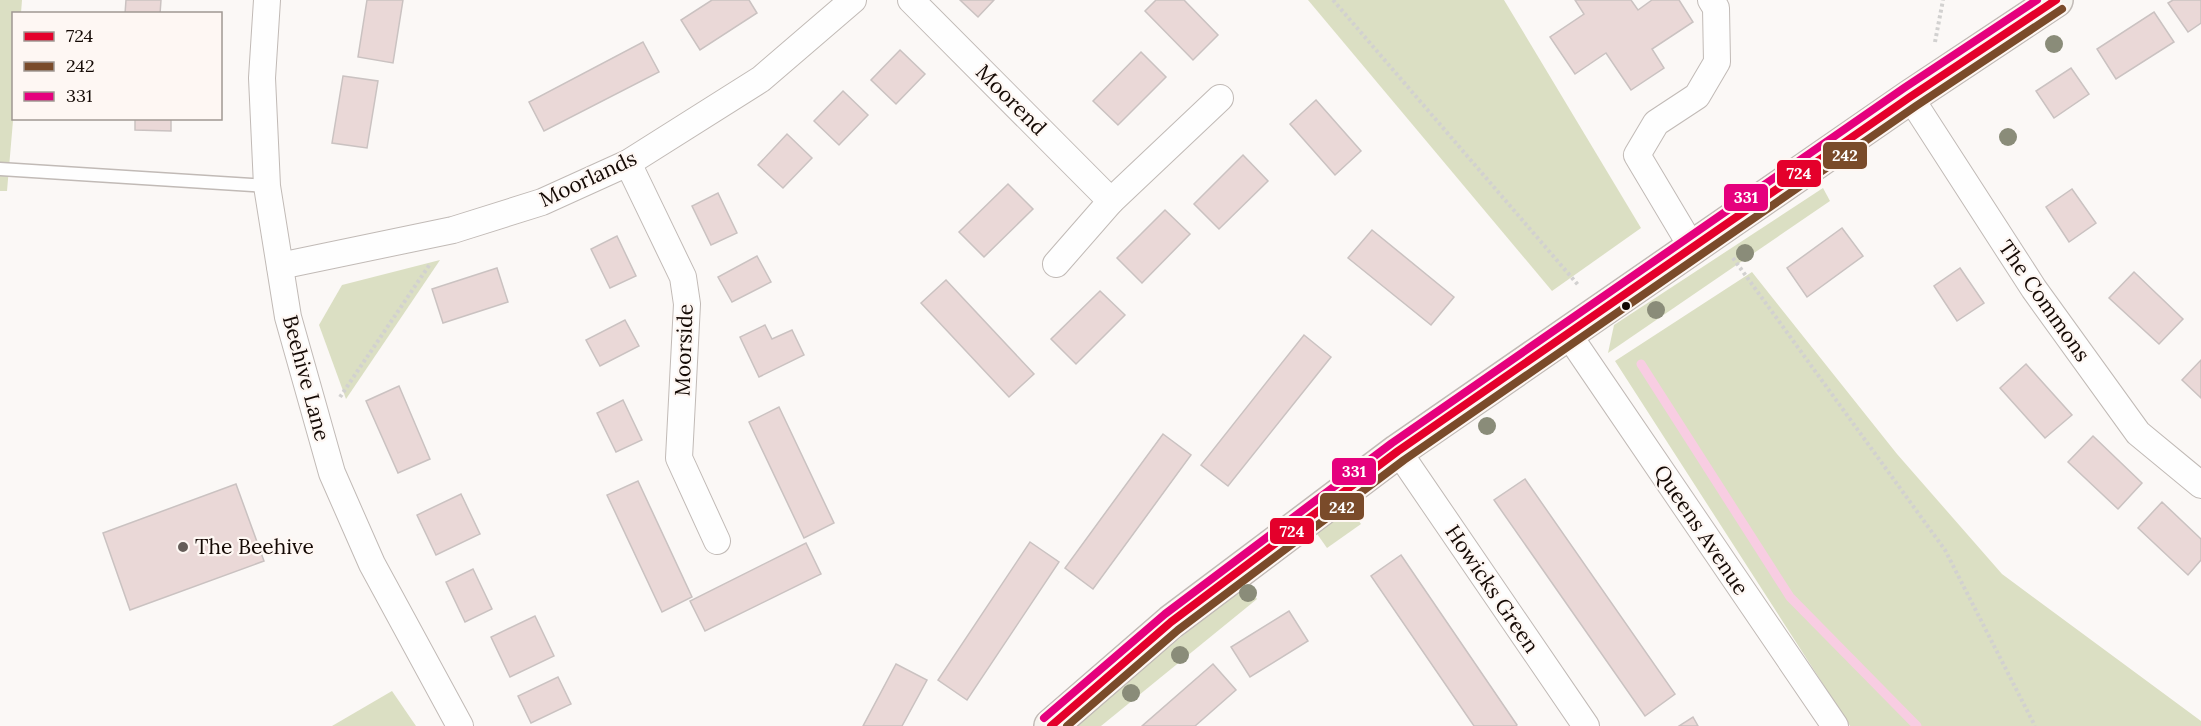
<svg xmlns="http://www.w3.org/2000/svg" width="2201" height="726" font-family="Lora,serif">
<rect width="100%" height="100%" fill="#fbf8f6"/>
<g fill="#dbdfc3">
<path d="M0,0h22l-1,13 -7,1v95l-7,82h-7z"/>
<path d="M1308,0h196l137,228 -89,63z"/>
<path d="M1823,188l7,13 -222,152 6,-28z"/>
<path d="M440,260l-94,139 -27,-74 23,-40z"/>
<path d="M1752,272l145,182 105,120 199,147v5h-351l-235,-365z"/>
<path d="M1348,507l13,17 -34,24 -12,-17z"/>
<path d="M1246,584l11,15 -156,127h-23l-2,-3z"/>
<path d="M392,691l24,35h-84z"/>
</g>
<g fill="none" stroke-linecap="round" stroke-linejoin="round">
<path stroke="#f8cde2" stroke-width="9" d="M1641,364l149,233 127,129"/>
</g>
<g fill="#ead8d7" stroke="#cac2c1" stroke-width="1.5">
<path d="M126,0h35l-1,14h-35z"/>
<path d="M367,0h36l-10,63 -35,-6z"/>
<path d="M712,0h37l8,13 -57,37 -19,-30z"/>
<path d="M960,0h34l-16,17z"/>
<path d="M1156,0h28l34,35 -25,25 -48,-49z"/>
<path d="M1575,0h56l7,10 14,-10h27l14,22 -41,27 12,19 -33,22 -25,-37 -31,21 -25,-37 34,-23z"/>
<path d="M2173,0h28v23l-13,9 -20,-29z"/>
<path d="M2154,12l20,30 -58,37 -19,-30z"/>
<path d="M643,42l16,30 -115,59 -15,-29z"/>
<path d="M900,50l25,24 -29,30 -25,-24z"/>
<path d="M1141,52l25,25 -48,48 -25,-24z"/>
<path d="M2071,68l18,26 -35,24 -18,-27z"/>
<path d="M343,76l35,5 -11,67 -35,-5z"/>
<path d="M843,91l25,24 -29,30 -25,-24z"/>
<path d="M1316,100l45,51 -26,24 -45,-51z"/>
<path d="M135,118h36v13l-36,-1z"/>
<path d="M787,134l25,24 -29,30 -25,-23z"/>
<path d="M1243,155l25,26 -49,48 -25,-25z"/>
<path d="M1008,184l25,25 -49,48 -25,-25z"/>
<path d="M2072,189l24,34 -27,19 -23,-35z"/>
<path d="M718,193l19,40 -26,12 -19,-39z"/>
<path d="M1165,210l25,24 -48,49 -25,-25z"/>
<path d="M1842,228l21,28 -56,41 -20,-29z"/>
<path d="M1372,230l82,67 -23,28 -83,-67z"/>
<path d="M617,236l19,40 -26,12 -19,-39z"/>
<path d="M757,256l14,26 -39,20 -14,-25z"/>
<path d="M497,268l11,34 -65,21 -11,-34z"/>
<path d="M1960,268l24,35 -27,18 -23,-35z"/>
<path d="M2134,272l49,47 -24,25 -50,-46z"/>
<path d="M946,280l88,94 -25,23 -88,-94z"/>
<path d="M1100,291l25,24 -49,49 -25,-25z"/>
<path d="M625,320l14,26 -39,20 -14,-26z"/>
<path d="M765,325l7,14 20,-9 12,25 -45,22 -19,-40z"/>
<path d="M1304,335l27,22 -103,129 -27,-21z"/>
<path d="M2201,360v38l-19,-18z"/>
<path d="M2026,364l46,51 -27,23 -45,-50z"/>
<path d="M399,386l31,73 -32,14 -32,-72z"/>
<path d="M623,400l19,40 -26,12 -19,-39z"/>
<path d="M779,407l55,116 -30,15 -55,-116z"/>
<path d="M1163,434l28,21 -98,134 -28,-21z"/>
<path d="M2093,436l49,47 -24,26 -50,-47z"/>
<path d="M1525,479l150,215 -30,22 -151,-216z"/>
<path d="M638,481l54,116 -30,15 -55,-117z"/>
<path d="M236,484l28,77 -134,49 -27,-77z"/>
<path d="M461,494l19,40 -44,21 -19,-40z"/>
<path d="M2162,502l39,37v21l-13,15 -50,-47z"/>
<path d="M1030,542l29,20 -92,138 -29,-20z"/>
<path d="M806,543l15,31 -116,57 -15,-30z"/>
<path d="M1401,555l116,170 -1,1h-42l-103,-150z"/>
<path d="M473,569l19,40 -27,13 -19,-40z"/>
<path d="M1289,611l19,30 -58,36 -19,-30z"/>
<path d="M535,616l19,40 -44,21 -19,-40z"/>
<path d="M896,664l31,16 -25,46h-39z"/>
<path d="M1213,664l23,26 -41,36h-53z"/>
<path d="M558,677l13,27 -40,19 -13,-27z"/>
<path d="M1693,717l5,9h-19z"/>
</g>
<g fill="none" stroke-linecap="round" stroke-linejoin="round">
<defs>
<path id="lane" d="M0,169l267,17"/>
<g id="street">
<path d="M267,0l-5,78 5,108 21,131 44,156 40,91 88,162"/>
<path d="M911,0l200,201"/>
<path d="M1910,97l124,192 104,144 63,52"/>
<path d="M628,163l55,114 4,27 -8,154 38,83"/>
<path d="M1693,249l-56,-94 19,-32 41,-27 20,-34 -1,-54 -5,-8"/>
<path d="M1056,264l55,-63 109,-103"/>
<path d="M280,266l173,-36 89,-28 86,-39 133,-84 92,-79"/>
<path d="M1568,334l267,392"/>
<path d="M1398,451l188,275"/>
</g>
<path id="secondary" d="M1051,726l120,-104 227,-171 512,-354 146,-97"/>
</defs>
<use href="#lane" stroke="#c1bab6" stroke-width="15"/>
<use href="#street" stroke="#c1bab6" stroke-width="28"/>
<use href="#secondary" stroke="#c1bab6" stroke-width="36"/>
<g stroke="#d2d1d0" stroke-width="4" stroke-dasharray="3 3" stroke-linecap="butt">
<path d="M1333,0l246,286"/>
<path d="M1935,42l8,-42"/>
<path d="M1733,258l212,292 90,176"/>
<path d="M340,397l90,-133"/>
</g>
<use href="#lane" stroke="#fefefe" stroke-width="12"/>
<use href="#street" stroke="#fefefe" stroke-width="26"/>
<use href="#secondary" stroke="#f5f3ee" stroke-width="33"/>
<defs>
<path id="bus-1" d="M1051,726l120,-104 227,-171 512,-354 146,-97"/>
<path id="bus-2" d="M1067,726l111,-96 226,-170 512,-354 146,-97"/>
<path id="bus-3" d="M1044,718l121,-104 227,-171 512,-355 133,-88"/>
</defs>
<use href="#bus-1" stroke="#fef7f3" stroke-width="12"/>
<use href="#bus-2" stroke="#fef7f3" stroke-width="12"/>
<use href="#bus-3" stroke="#fef7f3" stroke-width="12"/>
<use href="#bus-1" stroke="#e4002b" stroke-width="8"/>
<use href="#bus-2" stroke="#7a4b2a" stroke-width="8"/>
<use href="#bus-3" stroke="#e5007d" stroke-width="8"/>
</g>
<g fill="#8a8c79">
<circle cx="2054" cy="44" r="9"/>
<circle cx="2008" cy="137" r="9"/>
<circle cx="1745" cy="253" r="9"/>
<circle cx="1656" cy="310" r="9"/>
<circle cx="1487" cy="426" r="9"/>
<circle cx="1248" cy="593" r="9"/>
<circle cx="1180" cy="655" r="9"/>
<circle cx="1131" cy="693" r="9"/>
</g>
<circle fill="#140904" stroke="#fef7f3" stroke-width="2" cx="1626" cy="306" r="5"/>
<circle fill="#655d59" stroke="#fef7f3" stroke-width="2" cx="183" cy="547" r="6"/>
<g text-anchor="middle" stroke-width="4.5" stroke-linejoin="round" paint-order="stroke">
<g font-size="21" fill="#140904" stroke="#fef7f3">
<text transform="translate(1011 100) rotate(45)" y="7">Moorend</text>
<text transform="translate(588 179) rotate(-25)" y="7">Moorlands</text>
<text transform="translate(2044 301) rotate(55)" y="7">The Commons</text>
<text transform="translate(684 350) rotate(-88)" y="7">Moorside</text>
<text transform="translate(306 378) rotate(75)" y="7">Beehive Lane</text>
<text transform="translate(1701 530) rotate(56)" y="7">Queens Avenue</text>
<text transform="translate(1492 589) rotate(56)" y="7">Howicks Green</text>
</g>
<g font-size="21" fill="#140904" stroke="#fef7f3" text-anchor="start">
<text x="195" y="554">The Beehive</text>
</g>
</g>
<g stroke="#fef7f3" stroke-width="2">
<rect x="1822" y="141" width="46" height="29" rx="6" fill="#7a4b2a"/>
<rect x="1776" y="159" width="46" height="29" rx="6" fill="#e4002b"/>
<rect x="1723" y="183" width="46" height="29" rx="6" fill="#e5007d"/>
<rect x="1331" y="457" width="46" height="29" rx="6" fill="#e5007d"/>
<rect x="1319" y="492" width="46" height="29" rx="6" fill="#7a4b2a"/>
<rect x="1269" y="517" width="46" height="28" rx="6" fill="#e4002b"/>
</g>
<g font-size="16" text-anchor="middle" font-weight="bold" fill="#fff">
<text x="1845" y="161">242</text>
<text x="1799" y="179">724</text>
<text x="1746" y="203">331</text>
<text x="1354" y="477">331</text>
<text x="1342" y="513">242</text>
<text x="1292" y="537">724</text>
</g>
<rect x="12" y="12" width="210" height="108" fill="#fef7f3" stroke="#a09893" stroke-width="1.5"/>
<rect x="24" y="32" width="30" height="9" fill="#e4002b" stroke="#a09893" stroke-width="1.5"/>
<text x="66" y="42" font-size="18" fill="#140904">724</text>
<rect x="24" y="62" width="30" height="9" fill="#7a4b2a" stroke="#a09893" stroke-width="1.5"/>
<text x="66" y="72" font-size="18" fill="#140904">242</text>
<rect x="24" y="92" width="30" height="9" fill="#e5007d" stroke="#a09893" stroke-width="1.5"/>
<text x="66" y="102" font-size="18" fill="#140904">331</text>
</svg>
